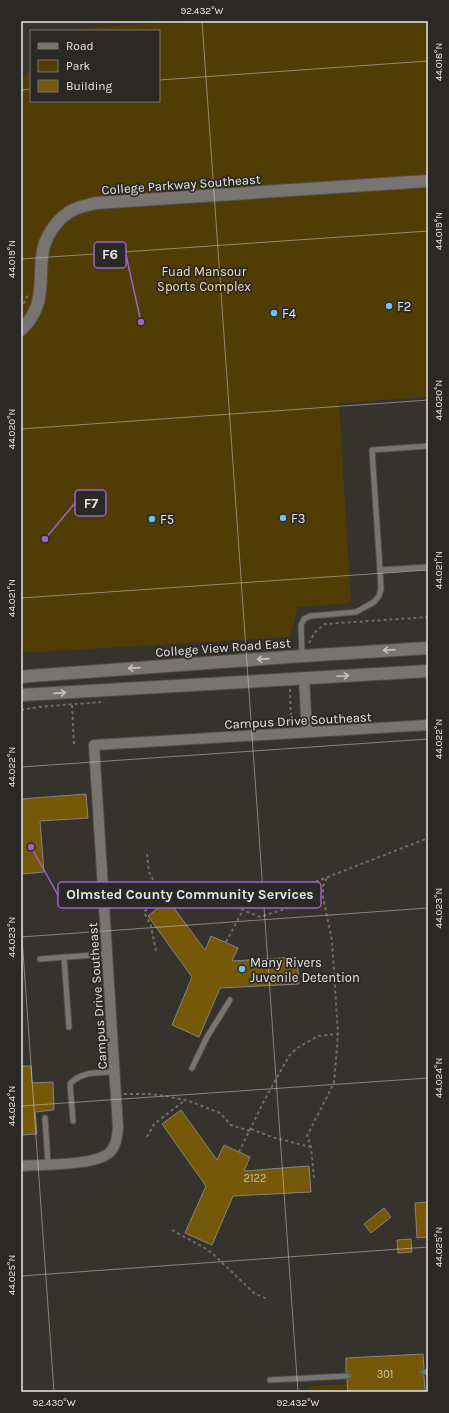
<svg xmlns="http://www.w3.org/2000/svg" width="449" height="1413" font-family="Karla,sans-serif">
<rect width="100%" height="100%" fill="#36332f"/>
<g fill="#513c04">
<path d="M197,21h231v376l-89,6 12,200 -53,4 -8,30 -269,16v-574l10,-9v31h128v-70h-82l4,-3z"/>
<path d="M347,1384l1,8h-43v-1l6,-5z"/>
</g>
<g fill="#765908" stroke="#86847f">
<path d="M86,794l2,24 -48,3 4,51 -23,2v-75z"/>
<path d="M168,900l37,50 6,-14 27,12 -6,13 65,-4 2,27 -79,4 -21,49 -27,-12 20,-48 -44,-61z"/>
<path d="M21,1066h10l1,17 21,-1 1,28 -19,2 2,22 -16,1z"/>
<path d="M181,1110l36,50 7,-15 26,12 -6,14 65,-5 2,26 -78,4 -21,49 -27,-12 21,-47 -44,-62z"/>
<path d="M428,1202v35l-11,1 -2,-35z"/>
<path d="M384,1208l7,9 -20,16 -7,-9z"/>
<path d="M411,1239l1,13 -14,1 -1,-13z"/>
<path d="M423,1354l1,14 -3,2 -1,2 2,3 2,1 1,16h-77l-1,-12 3,-2 1,-3 -2,-2 -3,-1v-14z"/>
</g>
<g fill="none" stroke-linecap="round" stroke-linejoin="round">
<defs>
<g id="lane">
<path d="M380,570l48,-3"/>
<path d="M302,656l-1,-31 3,-6 6,-3 13,-1 33,-3 18,-10 5,-6 2,-7 -1,-19 -8,-120 56,-4"/>
<path d="M64,957l5,70"/>
<path d="M40,959l67,-5"/>
<path d="M192,1068l15,-31 23,-37"/>
<path d="M45,1118l3,46"/>
<path d="M73,1121l-3,-37c11,-13 29,-11 45,-12"/>
<path d="M424,1372h4"/>
<path d="M270,1380l77,-4"/>
</g>
<g id="street">
<path d="M304,678l3,54"/>
<path d="M21,1166c21,-2 73,0 88,-13 7,-6 8,-16 9,-25l-24,-383 334,-20"/>
</g>
<g id="secondary">
<path d="M21,330c24,-24 18,-42 21,-72 1,-20 15,-41 33,-49 7,-3 14,-4 21,-6l332,-22"/>
<path d="M21,677l9,-1 272,-20 126,-8"/>
<path d="M21,695l407,-24"/>
</g>
</defs>
<use href="#lane" stroke="#52504c" stroke-width="7"/>
<use href="#street" stroke="#52504c" stroke-width="12"/>
<use href="#secondary" stroke="#52504c" stroke-width="14"/>
<g stroke="#716e6b" stroke-width="2" stroke-dasharray="3 3" stroke-linecap="butt">
<path d="M21,309l7,-14"/>
<path d="M309,643l6,-11 10,-8 103,-7"/>
<path d="M290,689l1,36"/>
<path d="M72,705l2,41"/>
<path d="M21,710l17,-3 63,-5"/>
<path d="M147,854l2,18 12,23"/>
<path d="M226,942l17,-32"/>
<path d="M156,951l-5,-25 -7,-14 17,-17 47,-4 35,19 17,7 37,-12 8,-6 10,-17 113,-44"/>
<path d="M124,1094h25l17,2 23,5 31,12 11,12 19,6"/>
<path d="M251,1129l24,9 36,9"/>
<path d="M147,1137l7,-13 30,-23"/>
<path d="M239,1152l25,-51 25,-45 8,-8 21,-12 20,-2"/>
<path d="M314,1178l-3,-31 -4,-11 27,-53 4,-49 -6,-93 -9,-44v-11l4,-8"/>
<path d="M172,1230l31,17 9,6 42,40 13,6"/>
</g>
<use href="#lane" stroke="#787570" stroke-width="5"/>
<use href="#street" stroke="#787570" stroke-width="10"/>
<use href="#secondary" stroke="#787570" stroke-width="12"/>
</g>
<defs><path id="oneway-shaft" d="M-6 0H5M1.5-3L5.5 0L1.5 3" fill="none" stroke-width="1.6" stroke-linecap="round" stroke-linejoin="round"/></defs>
<g stroke="#c6c4c0">
<use href="#oneway-shaft" transform="translate(389 650) rotate(177)"/>
<use href="#oneway-shaft" transform="translate(263 659) rotate(176)"/>
<use href="#oneway-shaft" transform="translate(134 668) rotate(176)"/>
<use href="#oneway-shaft" transform="translate(343 676) rotate(-3)"/>
<use href="#oneway-shaft" transform="translate(60 693) rotate(-4)"/>
</g>
<path fill="none" stroke="#e8e6e3" stroke-width="1" stroke-opacity="0.45" d="M202,21l96,1371M159,80l269,-19M21,90l10,-1M21,259l407,-28M21,429l407,-29M21,598l407,-28M21,767l407,-28M21,923l33,469M21,937l407,-29M21,1106l407,-28M21,1276l407,-29"/>
<g fill="#6dc2f3" stroke="#2b2925" stroke-width="1.5">
<circle cx="389" cy="306" r="4"/>
<circle cx="274" cy="313" r="4"/>
<circle cx="283" cy="518" r="4"/>
<circle cx="152" cy="519" r="4"/>
<circle cx="242" cy="969" r="4"/>
</g>
<g text-anchor="middle" stroke-width="3.5" stroke-linejoin="round" paint-order="stroke">
<g font-size="11" fill="#ccc3ac">
<text x="255" y="1182">2122</text>
<text x="385" y="1378">301</text>
</g>
<g font-size="13" fill="#e8e6e3" stroke="#2b2925">
<text transform="translate(181 184) rotate(-4)" y="5">College Parkway Southeast</text>
<text transform="translate(223 647) rotate(-4)" y="5">College View Road East</text>
<text transform="translate(298 720) rotate(-3)" y="5">Campus Drive Southeast</text>
<text transform="translate(97 996) rotate(-94)" y="5">Campus Drive Southeast</text>
</g>
<g font-size="13" fill="#f9dfa9" stroke="#2b2925">
<text x="204" y="276">Fuad Mansour<tspan x="204" dy="15">Sports Complex</tspan></text>
</g>
<g font-size="13" fill="#e8e6e3" stroke="#2b2925" text-anchor="start">
<text x="397" y="311">F2</text>
<text x="282" y="318">F4</text>
<text x="291" y="523">F3</text>
<text x="160" y="524">F5</text>
<text x="250" y="967">Many Rivers<tspan x="250" dy="15">Juvenile Detention</tspan></text>
</g>
</g>
<path fill="none" stroke="#9c64ca" stroke-width="1.5" d="M141 322L126 255M45 539L75 503M31 847L58 895"/>
<g fill="#9c64ca" stroke="#2b2925" stroke-width="1.5">
<circle cx="141" cy="322" r="4"/>
<circle cx="45" cy="539" r="4"/>
<circle cx="31" cy="847" r="4"/>
</g>
<g fill="#2b2925" stroke="#9c64ca" stroke-width="1.5">
<rect x="94" y="242" width="32" height="26" rx="4"/>
<rect x="75" y="490" width="31" height="26" rx="4"/>
<rect x="58" y="882" width="263" height="26" rx="4"/>
</g>
<g font-size="14" text-anchor="middle" font-weight="bold" fill="#e8e6e3">
<text x="110" y="259">F6</text>
<text x="91" y="508">F7</text>
<text x="190" y="899">Olmsted County Community Services</text>
</g>
<rect width="449" height="1413" fill="none" stroke="#2b2925" stroke-width="44"/>
<rect x="30" y="30" width="130" height="72" fill="#2b2925" stroke="#777571"/>
<rect x="38" y="43" width="20" height="6" fill="#787570" stroke="#777571"/>
<text x="66" y="50" font-size="12" fill="#e8e6e3">Road</text>
<rect x="38" y="60" width="20" height="12" fill="#513c04" stroke="#777571"/>
<text x="66" y="70" font-size="12" fill="#e8e6e3">Park</text>
<rect x="38" y="80" width="20" height="12" fill="#765908" stroke="#777571"/>
<text x="66" y="90" font-size="12" fill="#e8e6e3">Building</text>
<rect x="22" y="22" width="405" height="1369" fill="none" stroke="#e8e6e3" stroke-width="1.5"/>
<g font-size="10" text-anchor="middle" fill="#e8e6e3">
<text x="202" y="14">92.432°W</text>
<text transform="translate(438 62) rotate(-90)" y="4">44.018°N</text>
<text transform="translate(438 231) rotate(-90)" y="4">44.019°N</text>
<text transform="translate(11 259) rotate(-90)" y="4">44.019°N</text>
<text transform="translate(438 400) rotate(-90)" y="4">44.020°N</text>
<text transform="translate(11 429) rotate(-90)" y="4">44.020°N</text>
<text transform="translate(438 570) rotate(-90)" y="4">44.021°N</text>
<text transform="translate(11 598) rotate(-90)" y="4">44.021°N</text>
<text transform="translate(438 739) rotate(-90)" y="4">44.022°N</text>
<text transform="translate(11 767) rotate(-90)" y="4">44.022°N</text>
<text transform="translate(438 908) rotate(-90)" y="4">44.023°N</text>
<text transform="translate(11 937) rotate(-90)" y="4">44.023°N</text>
<text transform="translate(438 1078) rotate(-90)" y="4">44.024°N</text>
<text transform="translate(11 1106) rotate(-90)" y="4">44.024°N</text>
<text transform="translate(438 1247) rotate(-90)" y="4">44.025°N</text>
<text transform="translate(11 1275) rotate(-90)" y="4">44.025°N</text>
<text x="54" y="1406">92.430°W</text>
<text x="298" y="1406">92.432°W</text>
</g>
</svg>
